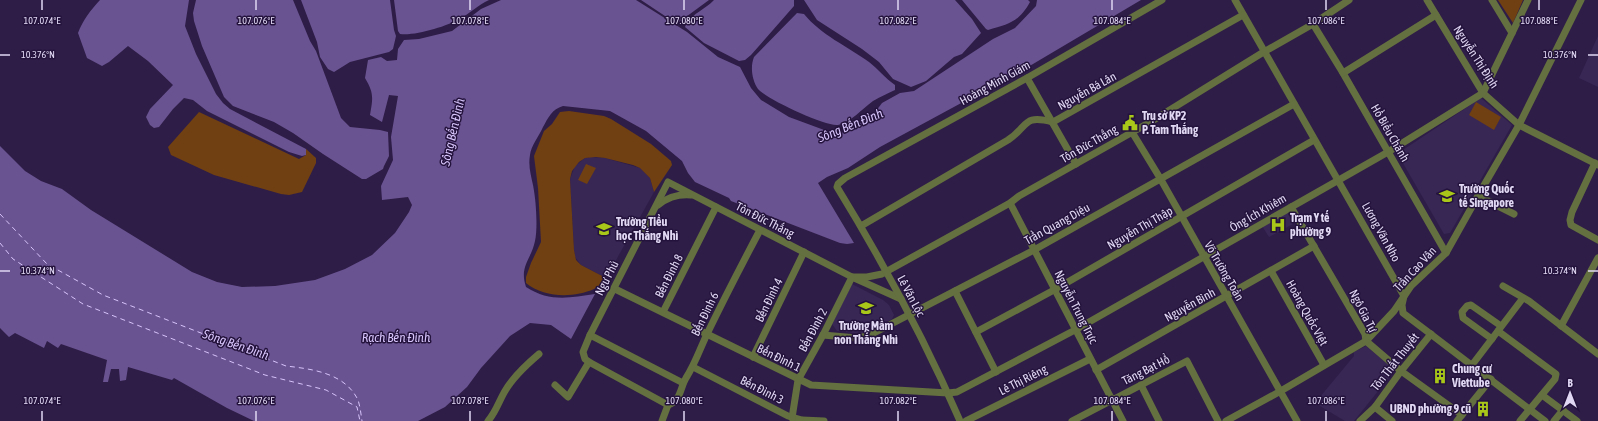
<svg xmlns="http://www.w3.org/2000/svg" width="1598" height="421" font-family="'Asap Condensed',sans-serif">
<rect width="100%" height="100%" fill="#2e1d47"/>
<g fill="#382655">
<path d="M1598,36v51l-19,-9z"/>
<path d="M1481,98l31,27 -62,108 -6,1 -44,-76v-6z"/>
<path d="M590,157l15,1 35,10 10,10 4,14 -48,86 -25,-13 -6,-8 -1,-7 -4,-71 5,-13 10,-8z"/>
<path d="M1287,212l6,12 -24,13 -7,-11z"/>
<path d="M852,284l31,16 6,5 5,10 -2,4 -23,13 -7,2 -25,-3 -5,-7z"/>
<path d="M1366,346l29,24 -41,51h-9l-30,-18 39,-47v-4z"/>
</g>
<g fill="#704012">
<path d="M1498,0h25l-10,23z"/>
<path d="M1476,102l25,15 -7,13 -25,-15z"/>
<path d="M569,111l35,5 7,3 40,25 20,17 1,4 -18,27 -4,-14 -10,-10 -7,-3 -28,-7 -9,-1 -11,1 -6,4 -7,9 -2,8 4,71 2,10 5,5 25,13c-4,4 -8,9 -12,11 -20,9 -50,9 -68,-6v-6l5,-14 10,-21 -3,-54 -4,-32 10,-25 8,-7 8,-12z"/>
<path d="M199,112l100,47 7,-4v-6l10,9v5l-14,29 -13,3 -8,-1 -67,-19 -43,-20 -3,-8z"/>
<path d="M586,164l10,4 -9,16 -9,-4z"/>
</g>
<g fill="#6a5391">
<path d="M100,0h89l-4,26 11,28 20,40 7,9 7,6 76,40v6l-4,1 -13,-4 -82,-41 -14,-11 -9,-2 -11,11 -14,18 -5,1 -4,-3 -4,-8 4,-8 23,-24 -25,-24 -20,-15 -19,16 -7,4 -15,-8 -9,-25c5,-13 12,-22 22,-33z"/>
<path d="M196,0h97l17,41 6,10 25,67 9,9 30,3 8,2 1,24 -5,10 -1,3 -17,10h-4l-39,-25 -30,-21 -19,-11 -41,-16 -9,-9 -22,-51 -8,-25 -1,-8z"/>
<path d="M301,0h89l4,30 2,6 -3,13 -4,3 -39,10 -16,10 -6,-3 -8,-12 -3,-15z"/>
<path d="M394,0h95c-11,5 -19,13 -29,19 -13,7 -44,17 -60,15l-2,-3z"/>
<path d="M501,0h135l51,32 31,25 22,10 11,21 10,12 28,17 46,17 15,-3 26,-20 6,-8 18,-10 14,-2 79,-52 22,-11 21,-22 1,-6h104l-108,64 -153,83 -32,21 -21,9 -9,6 36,60 -7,1 -7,-1 -109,-42 -2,-3 -34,-16 -7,-9 -6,-12 -36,-30 -36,-20 -47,-5c-11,3 -15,12 -20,21 -4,9 -12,19 -13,28 -2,11 1,20 3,30 3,15 5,42 2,56 -4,19 -16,25 -9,46 23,15 43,11 69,7l-24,45 -20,-14 -21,-2 -20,13 -29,32 -14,19 -22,20 -27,14h-164l-27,-13 -53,-30 -2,2 -44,-13 -2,13 -6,1 -1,-12h-8l-3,13h-5l4,-22 -46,-16 -3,4 -11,-7 -3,7 -29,-15 -6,4 -9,-9v-182l25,25 16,10 21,8 29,21 101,62 25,10 25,5 33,-1 40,-6 30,-11 27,-14 23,-22 14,-21 3,-7 -4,-8 -26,3 -1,-14 12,-26 -2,-23 7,-41 -9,-1 -7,27 -12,-7c3,-17 4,-22 -5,-37l3,-18 13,-3 6,4 10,-1 1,-11 6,-9 15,-1 33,-8 29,-22z"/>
<path d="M641,0h68l-30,22 -8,-2z"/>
<path d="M714,0h80v6l-43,49 -6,5 -6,1 -35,-18 -19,-16c5,-13 20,-17 29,-27z"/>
<path d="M804,0h151l17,19 9,14 -19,21 -8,3 -28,24 -15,6 -18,-8 -14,-17 -17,-13 -45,-29z"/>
<path d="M962,0h66l2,2c-11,20 -21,22 -42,28l-2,-1z"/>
<path d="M797,13l7,1c17,21 43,32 65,48 9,7 16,16 26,23v5c-7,3 -15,7 -22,11 -11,8 -22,21 -35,24 -12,2 -72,-26 -80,-36 -6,-9 -8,-22 -4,-32z"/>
</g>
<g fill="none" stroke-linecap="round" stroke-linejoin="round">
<g stroke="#d7c4fb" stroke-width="1" stroke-dasharray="5 4" stroke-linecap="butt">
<path d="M0,214l47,50 56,31 183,71c26,3 59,7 72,34 2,6 3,14 4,21"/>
<path d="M0,243l13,16 70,45 182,71 61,15 31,17 3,14"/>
</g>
<g stroke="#64703f" stroke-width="7">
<path d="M1235,0l169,296 -2,9 1,8 142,108"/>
<path d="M1427,0l56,93 36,32 79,40"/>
<path d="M1492,0l20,33"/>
<path d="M1313,24l30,49 103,180"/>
<path d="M1343,73l93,-58"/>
<path d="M1027,78l49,86"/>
<path d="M1132,132l28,46 137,243"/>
<path d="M1595,163l-23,49 -2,8 1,5 27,15"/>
<path d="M1478,196l36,18"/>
<path d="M1010,203l113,218"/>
<path d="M658,205c10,-8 21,-11 33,-10"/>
<path d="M1291,207l74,127 1,7 35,30 61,44"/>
<path d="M861,226l147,-86c21,-14 14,-26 45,-18l190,-107"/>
<path d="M1271,271l53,94"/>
<path d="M1503,286l26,15 69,53"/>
<path d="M615,289l196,96 137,8 9,-1 118,-62 313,-178 95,-59 45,-93"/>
<path d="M955,291l41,81"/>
<path d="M663,312l53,-105"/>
<path d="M1561,326l37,-68"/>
<path d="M1498,331l58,43 -1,5 -35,42"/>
<path d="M976,332l78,-42 260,-150"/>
<path d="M590,335l93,48"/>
<path d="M823,335l34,3 11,-2 166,-86 260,-146"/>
<path d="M1492,339l-29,-21 -1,-6 5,-6 4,-1 30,21"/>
<path d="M753,357l51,-105"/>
<path d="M1472,365l51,-67"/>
<path d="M693,367l95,49 14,4 22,1"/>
<path d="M1096,370l218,-124"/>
<path d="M555,385l13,12 21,-35"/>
<path d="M1141,385l18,36"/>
<path d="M1542,395l35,26"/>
<path d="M668,405l-79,-43 -4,-3 -2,-7 7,-17 78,-153 184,95 49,22"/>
<path d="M668,405c13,-4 12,-17 18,-27 9,-14 14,-29 21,-44 17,-35 35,-70 53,-104"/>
<path d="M1375,407l17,14"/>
<path d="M792,418l6,-38 25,-45 29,-58h15l15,-3 128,-71 9,-7 133,-75 110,-68 51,-29 36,-24"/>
<path d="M488,421c8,-9 11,-20 17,-30 8,-14 21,-26 34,-37"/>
<path d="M662,421l6,-16"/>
<path d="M960,421c-35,-81 -77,-159 -123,-234l1,-3 7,-6 182,-100 135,-78"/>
<path d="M966,421l124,-62"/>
<path d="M1072,421l115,-60 31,60"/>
<path d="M1226,421l53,-29 87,-51 28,-30 17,-25 35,-33 37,-66 36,-62 62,-125"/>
<path d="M1360,421l15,-14 26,-36 30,-37"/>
<path d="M1457,421l34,-42"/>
<path d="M1554,421l9,-11"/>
</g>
</g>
<path fill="none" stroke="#e1d8f4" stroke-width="1.5" d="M42,0v10M256,0v10M470,0v10M684,0v10M898,0v10M1112,0v10M1326,0v10M1539,0v10M0,55h10M1588,55h10M0,271h10M1588,271h10M42,411v10M256,411v10M470,411v10M684,411v10M898,411v10M1112,411v10M1326,411v10"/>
<defs>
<symbol id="civic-bare" viewBox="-9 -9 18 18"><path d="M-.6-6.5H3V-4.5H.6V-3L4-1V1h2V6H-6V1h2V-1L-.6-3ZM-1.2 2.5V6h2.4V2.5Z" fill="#a9c719" stroke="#24133c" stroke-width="2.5" paint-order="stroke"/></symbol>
<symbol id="school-bare" viewBox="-9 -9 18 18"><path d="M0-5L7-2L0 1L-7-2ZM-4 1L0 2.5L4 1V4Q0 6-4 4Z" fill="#a9c719" stroke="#24133c" stroke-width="2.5" paint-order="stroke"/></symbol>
<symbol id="hospital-bare" viewBox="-9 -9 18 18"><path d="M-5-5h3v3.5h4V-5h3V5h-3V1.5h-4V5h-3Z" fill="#a9c719" stroke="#24133c" stroke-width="2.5" paint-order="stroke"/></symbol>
<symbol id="building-bare" viewBox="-9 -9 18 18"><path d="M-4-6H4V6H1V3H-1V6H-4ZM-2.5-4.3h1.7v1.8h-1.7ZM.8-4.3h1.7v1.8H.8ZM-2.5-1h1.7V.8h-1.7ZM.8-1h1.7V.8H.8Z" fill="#a9c719" stroke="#24133c" stroke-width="2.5" paint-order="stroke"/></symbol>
</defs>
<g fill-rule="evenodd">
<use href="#civic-bare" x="1119" y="112" width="22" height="22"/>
<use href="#school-bare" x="1436" y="185" width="22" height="22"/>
<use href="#hospital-bare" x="1267" y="214" width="22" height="22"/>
<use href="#school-bare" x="593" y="218" width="22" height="22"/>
<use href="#school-bare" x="855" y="297" width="22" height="22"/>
<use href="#building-bare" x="1429" y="365" width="22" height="22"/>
<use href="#building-bare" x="1472" y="398" width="22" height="22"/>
</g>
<g text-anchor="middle" stroke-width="3" stroke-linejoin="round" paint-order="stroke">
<g font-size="12" fill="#e1d8f4" stroke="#24133c">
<text transform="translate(1476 57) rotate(57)" y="4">Nguyễn Thị Định</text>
<text transform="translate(995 83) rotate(-29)" y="4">Hoàng Minh Giám</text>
<text transform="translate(1087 91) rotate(-29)" y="4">Nguyễn Bá Lân</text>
<text transform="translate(1390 133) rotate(60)" y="4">Hồ Biểu Chánh</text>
<text transform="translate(1089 144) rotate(-30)" y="4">Tôn Đức Thắng</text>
<text transform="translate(1258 213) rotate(-30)" y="4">Ông Ích Khiêm</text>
<text transform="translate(765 220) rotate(27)" y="4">Tôn Đức Thắng</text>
<text transform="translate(1057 224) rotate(-29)" y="4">Trần Quang Diệu</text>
<text transform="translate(1140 228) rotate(-30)" y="4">Nguyễn Thị Thập</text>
<text transform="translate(1381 232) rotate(61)" y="4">Lương Văn Nho</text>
<text transform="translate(1415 269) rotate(-47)" y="4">Trần Cao Vân</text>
<text transform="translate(1224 271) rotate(60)" y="4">Võ Trường Toản</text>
<text transform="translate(669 276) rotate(-63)" y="4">Bến Đình 8</text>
<text transform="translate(607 278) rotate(-63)" y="4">Ngư Phủ</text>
<text transform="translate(911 296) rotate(62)" y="4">Lê Văn Lộc</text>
<text transform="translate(769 300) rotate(-64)" y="4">Bến Đình 4</text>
<text transform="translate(1190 305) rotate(-29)" y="4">Nguyễn Bình</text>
<text transform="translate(1076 307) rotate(63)" y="4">Nguyễn Trung Trực</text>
<text transform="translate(1363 311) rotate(63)" y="4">Ngô Gia Tự</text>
<text transform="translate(1307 313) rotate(61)" y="4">Hoàng Quốc Việt</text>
<text transform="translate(705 314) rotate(-64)" y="4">Bến Đình 6</text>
<text transform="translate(813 330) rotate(-62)" y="4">Bến Đình 2</text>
<text transform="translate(779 358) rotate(26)" y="4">Bến Đình 1</text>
<text transform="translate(1395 362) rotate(-52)" y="4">Tôn Thất Thuyết</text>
<text transform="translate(1146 370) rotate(-27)" y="4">Tăng Bạt Hổ</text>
<text transform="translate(1023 380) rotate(-27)" y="4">Lê Thị Riêng</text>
<text transform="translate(762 390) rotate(27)" y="4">Bến Đình 3</text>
</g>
<g font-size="12" font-weight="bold" fill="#e1d8f4" stroke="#24133c" text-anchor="start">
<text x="1142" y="120">Trụ sở KP2<tspan x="1142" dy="14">P. Tam Thắng</tspan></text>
<text x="1459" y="193">Trường Quốc<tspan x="1459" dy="14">tế Singapore</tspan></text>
<text x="1290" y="222">Trạm Y tế<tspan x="1290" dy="14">phường 9</tspan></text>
<text x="616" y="226">Trường Tiểu<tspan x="616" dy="14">học Thắng Nhì</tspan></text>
<text x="866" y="330" text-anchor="middle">Trường Mầm<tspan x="866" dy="14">non Thắng Nhì</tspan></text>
<text x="1452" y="373">Chung cư<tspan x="1452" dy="14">Viettube</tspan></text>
<text x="1471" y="413" text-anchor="end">UBND phường 9 cũ</text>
</g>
<g font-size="13" font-style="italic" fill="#d7c4fb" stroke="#24133c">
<text transform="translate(850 125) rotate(-22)" y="5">Sông Bến Đình</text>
<text transform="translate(452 132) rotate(-77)" y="5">Sông Bến Đình</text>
<text x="396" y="342">Rạch Bến Đình</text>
<text transform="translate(236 344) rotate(19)" y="5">Sông Bến Đình</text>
</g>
</g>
<g font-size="10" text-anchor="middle" fill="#e1d8f4" stroke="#24133c" stroke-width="3" stroke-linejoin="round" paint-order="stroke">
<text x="42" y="24">107.074°E</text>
<text x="256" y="24">107.076°E</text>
<text x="470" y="24">107.078°E</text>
<text x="684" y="24">107.080°E</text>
<text x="898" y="24">107.082°E</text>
<text x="1112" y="24">107.084°E</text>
<text x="1326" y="24">107.086°E</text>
<text x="1539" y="24">107.088°E</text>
<text x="38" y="58">10.376°N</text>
<text x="1560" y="58">10.376°N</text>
<text x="38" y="274">10.374°N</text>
<text x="1560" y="274">10.374°N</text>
<text x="42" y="404">107.074°E</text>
<text x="256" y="404">107.076°E</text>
<text x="470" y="404">107.078°E</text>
<text x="684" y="404">107.080°E</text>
<text x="898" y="404">107.082°E</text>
<text x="1112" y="404">107.084°E</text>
<text x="1326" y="404">107.086°E</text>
</g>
<g transform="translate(1570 393)" stroke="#24133c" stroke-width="3" paint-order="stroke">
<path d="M0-3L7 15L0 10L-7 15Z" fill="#e1d8f4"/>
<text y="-6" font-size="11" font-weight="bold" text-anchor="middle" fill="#e1d8f4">B</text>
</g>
</svg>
